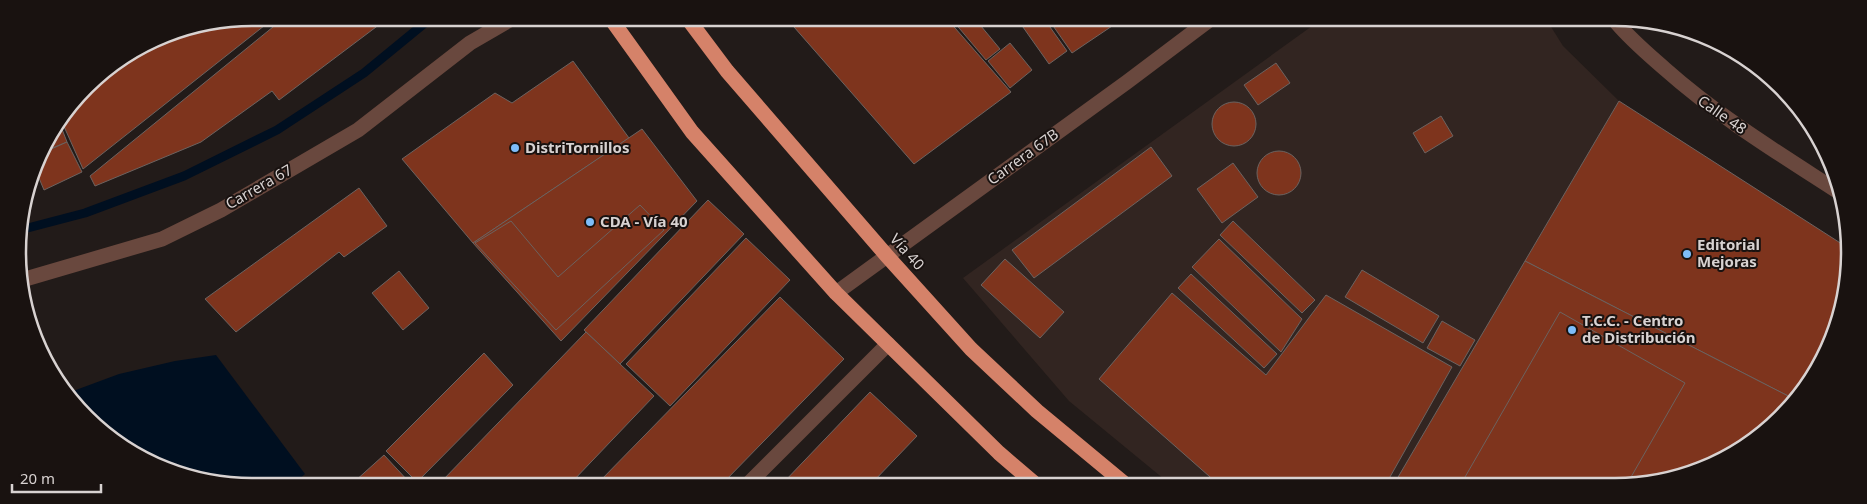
<svg xmlns="http://www.w3.org/2000/svg" width="1867" height="504" font-family="'Noto Sans',sans-serif">
<rect width="100%" height="100%" fill="#221b19"/>
<path fill="#322521" d="M1319,21l229,1 15,24 56,55 -225,383h-224l-101,-83 -106,-123z"/>
<path fill="#000f20" d="M216,355l89,119 -9,8h-89l-85,-35 -57,-53 54,-20 56,-13z"/>
<g fill="none" stroke-linecap="round" stroke-linejoin="round">
<path stroke="#000f20" stroke-width="9" d="M20,230l65,-17 99,-37 93,-46 87,-57 67,-55"/>
</g>
<g fill="#7e341d" stroke="#6c6360">
<path d="M252,18h22l-191,151 -21,-47 35,-46 66,-41z"/>
<path d="M284,18h104l-109,82 -7,-9 -71,51 -106,44 -5,-10z"/>
<path d="M787,19l161,1 63,72 -97,72z"/>
<path d="M956,20h20l24,29 -14,11 -32,-38z"/>
<path d="M1018,20h27l22,31 -18,13z"/>
<path d="M1049,20h72l-49,33z"/>
<path d="M1010,43l22,27 -22,18 -22,-27z"/>
<path d="M573,61l56,77 -156,105 -71,-84 93,-66 17,10z"/>
<path d="M1276,63l14,20 -32,22 -14,-20z"/>
<path d="M1619,101l226,145v51l-27,72 -24,30 -269,-138z"/>
<circle cx="1234" cy="124" r="22"/>
<path d="M1441,116l12,20 -28,17 -12,-20z"/>
<path d="M60,124l7,18 -27,11 2,-5z"/>
<path d="M642,129l55,72 -136,140 -88,-98z"/>
<path d="M67,142l15,30 -38,18 -8,-19 4,-17z"/>
<path d="M1151,147l21,29 -138,102 -22,-28z"/>
<circle cx="1279" cy="173" r="22"/>
<path d="M1233,163l25,34 -36,26 -25,-34z"/>
<path d="M359,188l28,38 -43,31 -5,-5 -103,80 -31,-33z"/>
<path d="M708,200l36,34 -124,130 -36,-34z"/>
<path d="M640,205l24,25 -108,100 -81,-87 36,-22 47,56z"/>
<path d="M1233,221l82,79 -13,13 -82,-78z"/>
<path d="M746,238l44,42 -120,126 -44,-42z"/>
<path d="M1219,239l83,80 -21,33 -89,-85z"/>
<path d="M1005,259l59,53 -24,26 -59,-53z"/>
<path d="M1525,261l269,138 -24,29 -52,34 -73,23 -251,-1z"/>
<path d="M1362,270l77,46 -16,27 -78,-46z"/>
<path d="M399,271l30,37 -26,22 -31,-37z"/>
<path d="M1191,274l86,80 -13,14 -86,-80z"/>
<path d="M1172,293l94,82 60,-80 126,72 -66,117h-168l-119,-105z"/>
<path d="M780,297l64,62 -121,124h-125z"/>
<path d="M1560,312l125,71 -58,101h-166z"/>
<path d="M1442,321l33,19 -15,26 -33,-18z"/>
<path d="M586,332l68,64 -83,87 -130,-1z"/>
<path d="M484,353l29,32 -96,97 -31,-31z"/>
<path d="M870,392l47,44 -45,47h-89z"/>
<path d="M384,455l25,27h-55z"/>
</g>
<g fill="none" stroke-linecap="round" stroke-linejoin="round">
<g stroke="#69483e" stroke-width="15">
<path d="M1616,22c15,18 32,32 49,47 54,48 115,85 175,124"/>
<path d="M22,280l140,-41 59,-29 137,-80 112,-87 43,-25"/>
<path d="M836,293l291,-211 81,-61"/>
<path d="M749,483l139,-139"/>
</g>
<g stroke="#d58269" stroke-width="15">
<path d="M611,19l81,113 144,161 163,160 35,30"/>
<path d="M688,19l39,52 160,185 84,93 66,62 88,73"/>
</g>
</g>
<g fill="#7ebdf9" stroke="#191210" stroke-width="2">
<circle cx="515" cy="148" r="5"/>
<circle cx="590" cy="222" r="5"/>
<circle cx="1687" cy="254" r="5"/>
<circle cx="1572" cy="330" r="5"/>
</g>
<g text-anchor="middle" stroke-width="4" stroke-linejoin="round" paint-order="stroke">
<g font-size="15" fill="#d8d2d1" stroke="#191210">
<text transform="translate(1722 115) rotate(35)" y="5">Calle 48</text>
<text transform="translate(1023 157) rotate(-36)" y="5">Carrera 67B</text>
<text transform="translate(259 187) rotate(-30)" y="5">Carrera 67</text>
<text transform="translate(907 252) rotate(48)" y="5">Vía 40</text>
</g>
<g font-size="15" font-weight="bold" fill="#d8d2d1" stroke="#191210" text-anchor="start">
<text x="525" y="153">DistriTornillos</text>
<text x="600" y="227">CDA - Vía 40</text>
<text x="1697" y="250">Editorial<tspan x="1697" dy="17">Mejoras</tspan></text>
<text x="1582" y="326">T.C.C. - Centro<tspan x="1582" dy="17">de Distribución</tspan></text>
</g>
</g>
<path d="M0 0H1867V504H0ZM252 26H1615A226 226 0 0 1 1841 252V252A226 226 0 0 1 1615 478H252A226 226 0 0 1 26 252V252A226 226 0 0 1 252 26Z" fill="#191210" fill-rule="evenodd"/>
<path fill="none" stroke="#d8d2d1" stroke-width="2.5" d="M252 26H1615A226 226 0 0 1 1841 252V252A226 226 0 0 1 1615 478H252A226 226 0 0 1 26 252V252A226 226 0 0 1 252 26Z"/>
<path d="M12 484v8h89v-8" fill="none" stroke="#d8d2d1" stroke-width="2.5"/>
<text x="20" y="484" font-size="15" fill="#d8d2d1" stroke="#191210" stroke-width="4" paint-order="stroke">20 m</text>
</svg>
